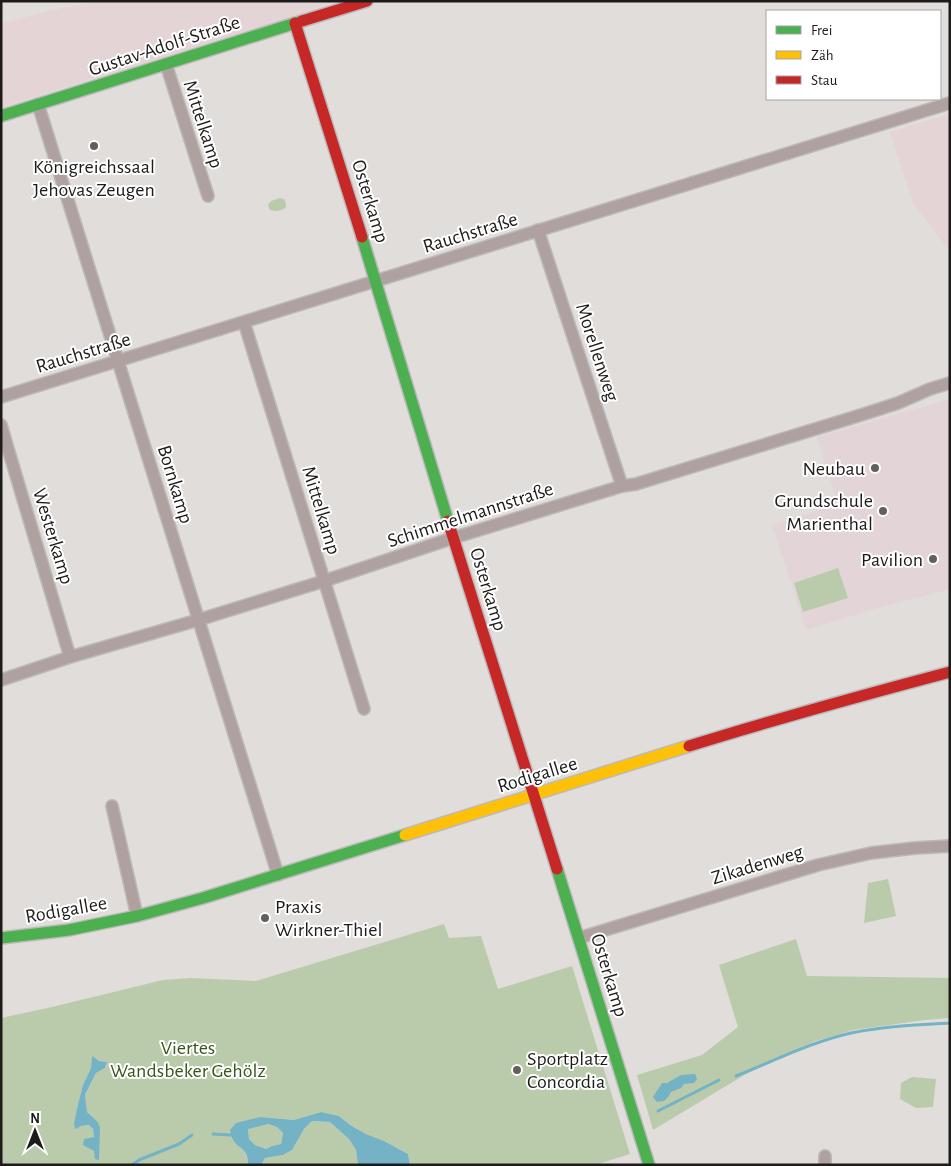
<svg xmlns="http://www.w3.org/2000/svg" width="951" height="1166" font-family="'Alegreya Sans',sans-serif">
<rect width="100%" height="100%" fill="#e0dddb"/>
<g fill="#e4d4d6">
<path d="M100,1h238l-49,17 -288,89v-83l52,-14z"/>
<path d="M950,114v137l-37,-48 -23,-71z"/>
</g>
<path fill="#e3d4d8" d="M950,399v190l-79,21 -65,20 -34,-105 66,-21 -21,-67z"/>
<g fill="#bacbab" fill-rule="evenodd">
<path d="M280,198l4,1 2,4v4c-5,4 -10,5 -16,3l-2,-5 3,-4z"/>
<path d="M838,568l10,30 -45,14 -9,-29z"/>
<path d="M888,879l8,37 -32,7 4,-40z"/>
<path d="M444,924l5,14 32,-2 17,53 74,-23 58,188 -35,11h-185l-2,-11 -24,-13 -18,-7 -16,-9 -11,-9 -18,-4 -27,8 -34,-3 -28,22c8,8 16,14 16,26h-247v-147l51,-11 111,-27 28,-2 65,3zM92,1057l7,4 8,1 -2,6 -9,5 -11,23 2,16 10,9 -3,30 -5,-3c4,-8 8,-15 1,-23l-9,1 -7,-3 4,-19 5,-19 8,-17z"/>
<path d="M796,939l11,37 143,2v40l-25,2 -72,10 -37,11 -70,33 -93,56 -16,-55 65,-20 36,-28 -19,-62z"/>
<path d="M912,1077l24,2 -3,28 -17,1 -16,-9 1,-16z"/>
<path d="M312,1121l18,1 19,17 7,11 2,15h-97l4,-7 18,-3 9,-5 12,-21z"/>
<path d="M268,1124l9,3 6,6 -2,11 -9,2 -6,3 -11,-4 -6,-6 -1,-11z"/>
</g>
<g fill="#74b2c5" fill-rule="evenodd">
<path d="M92,1056l7,5 8,1 -2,6 -9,5 -11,22 2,17 10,9 3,6 -1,33 -4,-1 -1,-8 -11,-6 1,-6 10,-2 -1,-8 -4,-4 -8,1 -6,3 -1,-6 4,-19 5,-19 8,-17z"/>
<path d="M695,1074l2,5 -3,4 -10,1 -3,4 -10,4 -2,4 -5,5 -7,1 -4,-5 9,-14h5l14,-8z"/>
<path d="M321,1112l18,4 11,9 16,9 18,7 24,13 2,11h-52l-2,-15 -7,-11 -19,-17 -18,-1 -8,8 -12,21 -9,5 -18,3 -4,7h-13c1,-17 -12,-17 -16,-27 -1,-2 -1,-5 -2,-8l6,-7 24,-6 34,3zM268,1124l9,3 6,6 -2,11 -9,2 -6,3 -11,-4 -6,-6 -1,-10z"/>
</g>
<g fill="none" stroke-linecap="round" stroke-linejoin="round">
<g stroke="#74b2c5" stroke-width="3">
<path d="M736,1076c38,-15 75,-34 115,-43 33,-7 65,-8 99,-10"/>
<path d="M658,1111l61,-31"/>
<path d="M213,1134l18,1"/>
<path d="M132,1165l7,-5 40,-16 13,-9"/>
</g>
<defs>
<g id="street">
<path d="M166,64l42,132"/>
<path d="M38,104l240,771"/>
<path d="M538,230l84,256"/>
<path d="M244,322l120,387"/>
<path d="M1,397l949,-294"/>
<path d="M1,425l69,232"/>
<path d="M1,680l69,-23 128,-37 126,-39 129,-43 169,-52 14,-2 225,-69 37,-12 32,-14 20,-6"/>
<path d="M112,806l25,110"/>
<path d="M579,938l239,-73 53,-12 44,-5 35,-2"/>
<path d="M825,1156v9"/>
</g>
<g id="fast">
<path d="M1,116l301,-95"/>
<path d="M362,237l86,284"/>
<path d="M557,869l92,296"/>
<path d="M1,938l68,-8 68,-14 66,-18 202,-63"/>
</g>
<path id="slow" d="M405,835l284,-89"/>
<g id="jam">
<path d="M302,21l65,-20"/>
<path d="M295,23l67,214"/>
<path d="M448,521l109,348"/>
<path d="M689,746c87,-27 174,-51 261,-74"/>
</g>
</defs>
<use href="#street" stroke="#bcbab9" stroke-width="14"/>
<use href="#fast" stroke="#bcbab9" stroke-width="14"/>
<use href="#slow" stroke="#bcbab9" stroke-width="14"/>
<use href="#jam" stroke="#bcbab9" stroke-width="14"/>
<use href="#street" stroke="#b0a1a1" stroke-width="11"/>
<use href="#fast" stroke="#4caf50" stroke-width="11"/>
<use href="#slow" stroke="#ffc107" stroke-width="11"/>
<use href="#jam" stroke="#c62828" stroke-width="11"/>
</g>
<g fill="#62605e" stroke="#fff" stroke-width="2">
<circle cx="94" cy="146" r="5"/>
<circle cx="875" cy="468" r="5"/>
<circle cx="883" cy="511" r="5"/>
<circle cx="933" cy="559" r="5"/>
<circle cx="265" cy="918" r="5"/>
<circle cx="517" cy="1070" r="5"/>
</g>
<g text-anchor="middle" stroke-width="4" stroke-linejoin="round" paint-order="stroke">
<g font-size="20" fill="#1e1c1a" stroke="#fff">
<text transform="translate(164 45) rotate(-18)" y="7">Gustav-Adolf-Straße</text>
<text transform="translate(204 124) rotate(72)" y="7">Mittelkamp</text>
<text transform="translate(371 201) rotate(73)" y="7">Osterkamp</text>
<text transform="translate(470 232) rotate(-17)" y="7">Rauchstraße</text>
<text transform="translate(83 352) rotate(-17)" y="7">Rauchstraße</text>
<text transform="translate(598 352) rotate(72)" y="7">Morellenweg</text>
<text transform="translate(176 484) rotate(73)" y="7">Bornkamp</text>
<text transform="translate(322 510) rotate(73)" y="7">Mittelkamp</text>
<text transform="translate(470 514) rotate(-18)" y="7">Schimmelmannstraße</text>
<text transform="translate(54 536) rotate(73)" y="7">Westerkamp</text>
<text transform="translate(489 589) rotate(73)" y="7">Osterkamp</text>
<text transform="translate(537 774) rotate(-17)" y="7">Rodigallee</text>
<text transform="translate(757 864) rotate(-17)" y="7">Zikadenweg</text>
<text transform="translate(66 909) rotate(-10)" y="7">Rodigallee</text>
<text transform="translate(610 975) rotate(73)" y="7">Osterkamp</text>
</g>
<g font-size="20" fill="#1e1c1a" stroke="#fff" text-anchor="end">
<text x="94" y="173" text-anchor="middle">Königreichssaal<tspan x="94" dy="23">Jehovas Zeugen</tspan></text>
<text x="865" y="475">Neubau</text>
<text x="873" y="507">Grundschule<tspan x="873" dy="23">Marienthal</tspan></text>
<text x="923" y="566">Pavilion</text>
<text x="275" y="913" text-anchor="start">Praxis<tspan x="275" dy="23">Wirkner-Thiel</tspan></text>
<text x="527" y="1065" text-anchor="start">Sportplatz<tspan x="527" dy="23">Concordia</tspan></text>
</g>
<g font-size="20" fill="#345718" stroke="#fff">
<text x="188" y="1054">Viertes<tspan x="188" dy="23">Wandsbeker Gehölz</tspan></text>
</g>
</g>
<rect width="951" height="1166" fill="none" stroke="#1e1c1a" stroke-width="5"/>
<rect x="766" y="10" width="175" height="90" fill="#ffffff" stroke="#a5a4a3"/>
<rect x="776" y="26" width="25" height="8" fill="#4caf50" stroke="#a5a4a3"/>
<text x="811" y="35" font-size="15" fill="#1e1c1a">Frei</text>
<rect x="776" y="51" width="25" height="8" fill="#ffc107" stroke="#a5a4a3"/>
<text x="811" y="60" font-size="15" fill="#1e1c1a">Zäh</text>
<rect x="776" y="76" width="25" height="8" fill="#c62828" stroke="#a5a4a3"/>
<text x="811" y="85" font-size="15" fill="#1e1c1a">Stau</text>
<g transform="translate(35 1131)" stroke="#ffffff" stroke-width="4" paint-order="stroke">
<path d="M0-4L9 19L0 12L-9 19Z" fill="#1e1c1a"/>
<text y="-8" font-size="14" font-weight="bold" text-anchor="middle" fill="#1e1c1a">N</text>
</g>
</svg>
